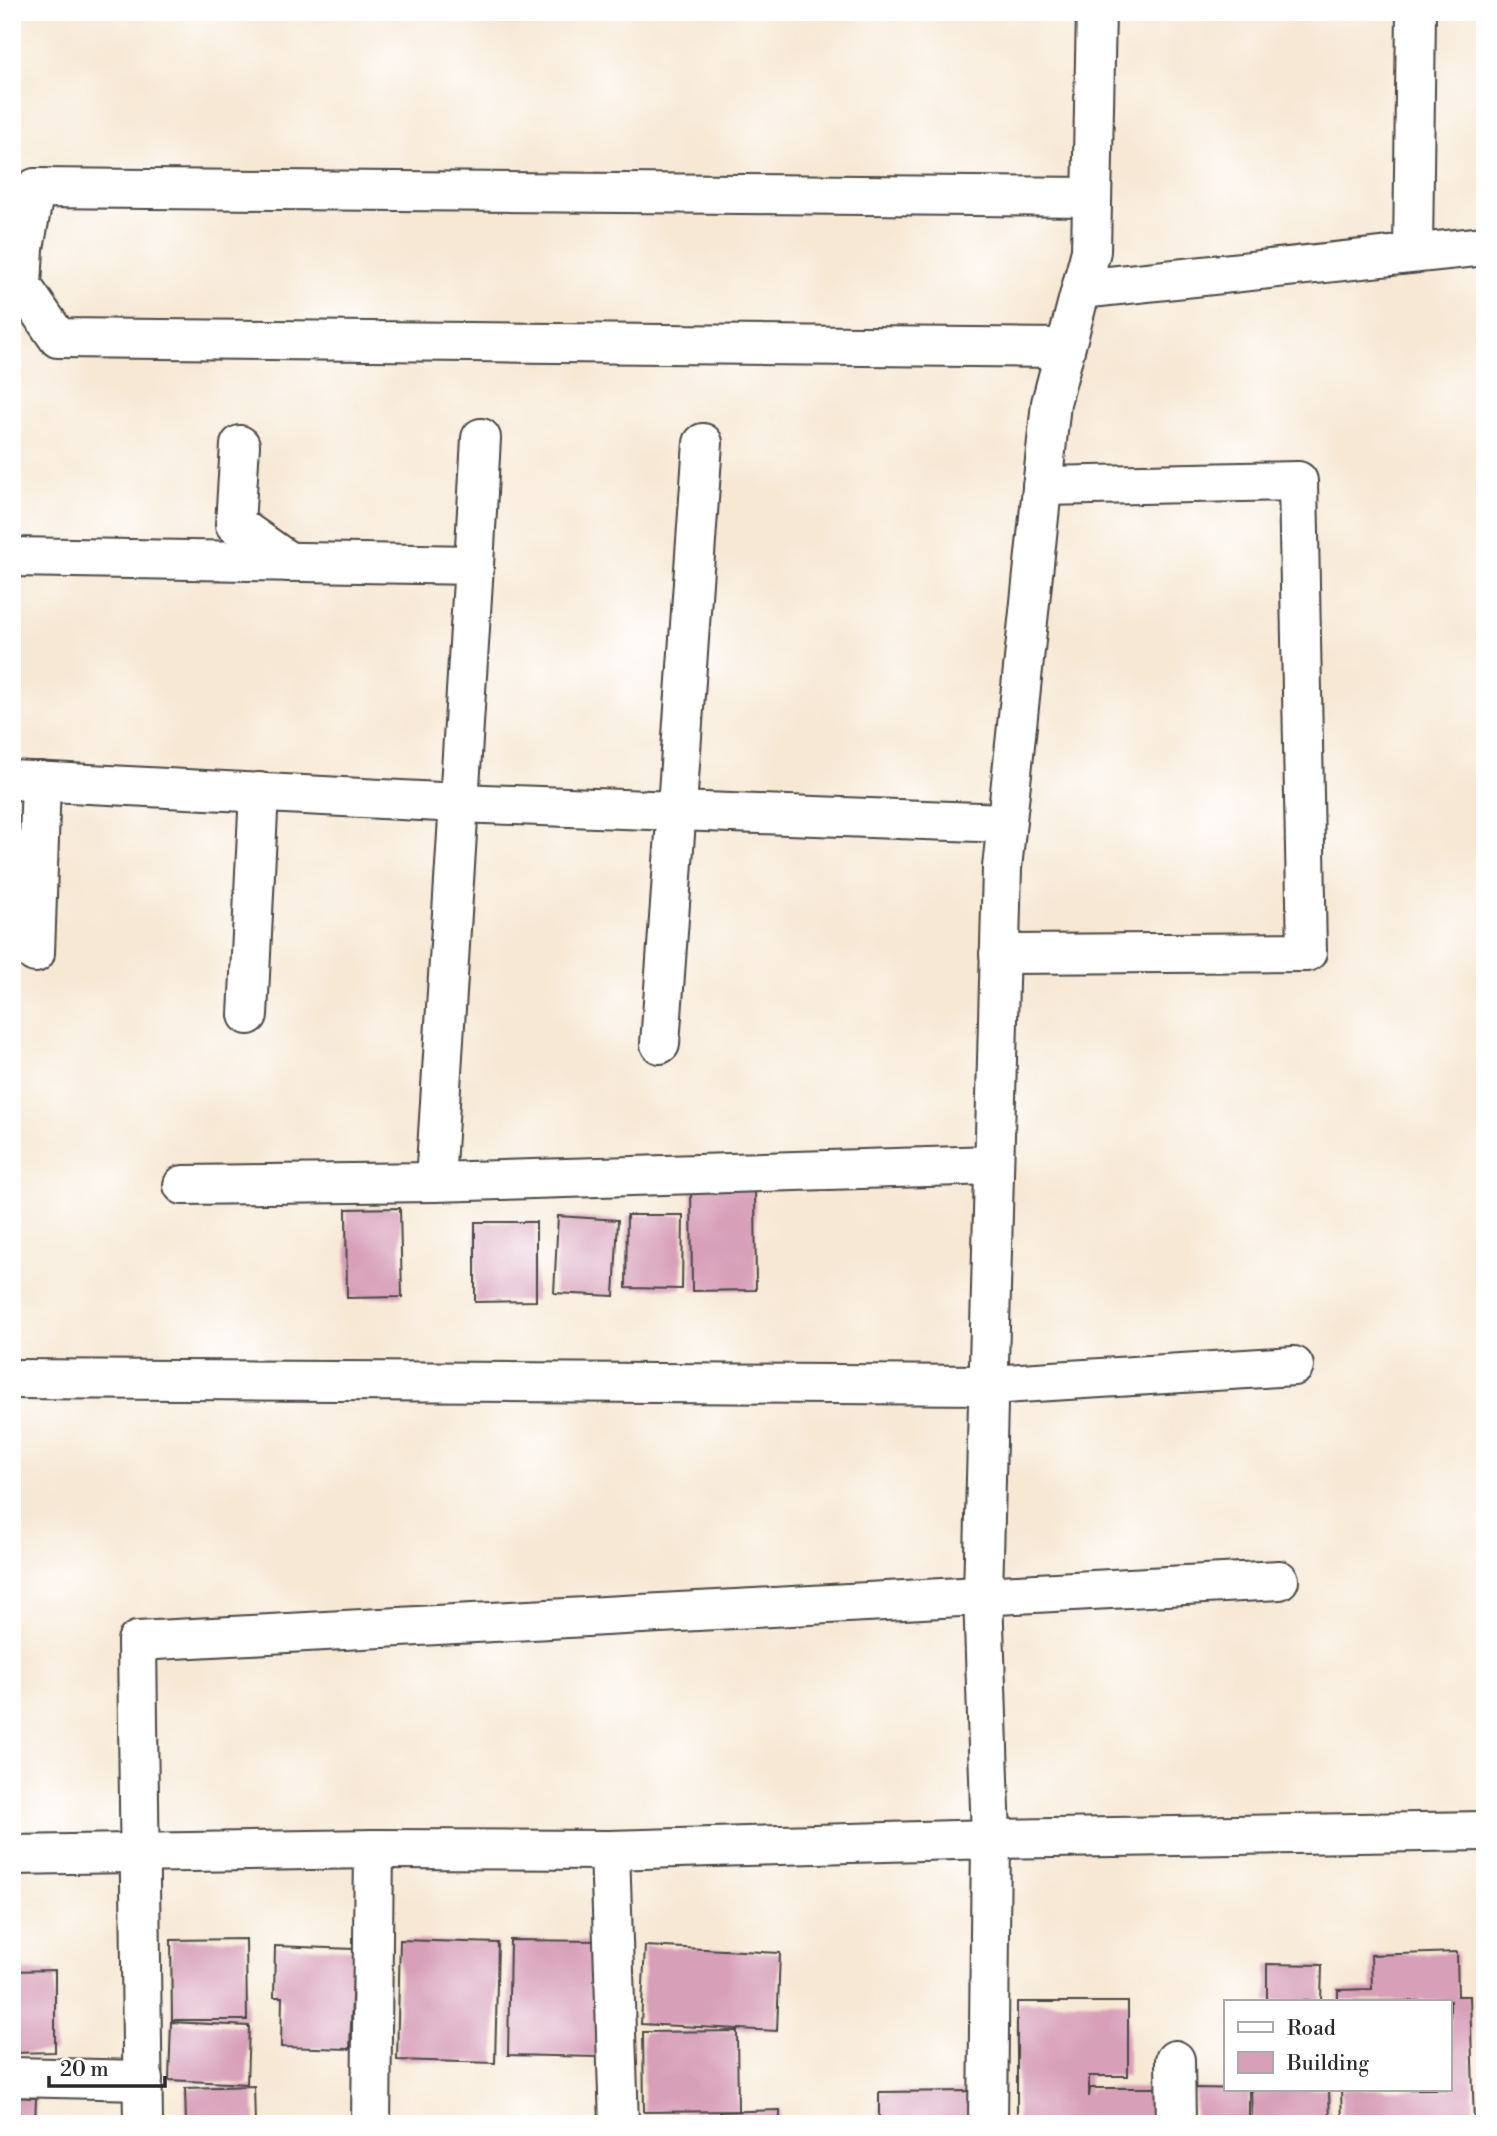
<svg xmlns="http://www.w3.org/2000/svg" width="1497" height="2136" font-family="'Libre Bodoni',serif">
	<rect width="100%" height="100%" fill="#fff"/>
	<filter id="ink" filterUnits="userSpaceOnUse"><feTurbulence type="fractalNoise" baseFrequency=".0143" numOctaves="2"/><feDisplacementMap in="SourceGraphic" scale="14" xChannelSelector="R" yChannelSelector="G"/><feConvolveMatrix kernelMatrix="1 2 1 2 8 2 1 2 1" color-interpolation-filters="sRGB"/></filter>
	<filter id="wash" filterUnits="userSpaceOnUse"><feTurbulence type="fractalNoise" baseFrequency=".00686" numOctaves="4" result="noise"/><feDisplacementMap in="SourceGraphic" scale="28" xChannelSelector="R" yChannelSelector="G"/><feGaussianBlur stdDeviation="1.57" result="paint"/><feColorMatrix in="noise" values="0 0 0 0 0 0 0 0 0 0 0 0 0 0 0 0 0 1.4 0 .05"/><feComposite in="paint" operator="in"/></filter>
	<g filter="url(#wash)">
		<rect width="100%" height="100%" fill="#f7e8d4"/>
		<g id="blocks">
			<g fill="#d79fb8">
				<path d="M 755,1185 L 756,1290 L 692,1291 L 691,1186 Z"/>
				<path d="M 400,1208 L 402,1297 L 347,1298 L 346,1209 Z"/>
				<path d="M 627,1215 L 683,1215 L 682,1289 L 626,1288 Z"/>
				<path d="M 558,1216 L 618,1220 L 614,1296 L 554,1293 Z"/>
				<path d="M 475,1222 L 536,1222 L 536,1301 L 475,1302 Z"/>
				<path d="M 246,1939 L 247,2020 L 172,2020 L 171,1940 Z"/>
				<path d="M 400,1940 L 498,1943 L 495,2063 L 397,2060 Z"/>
				<path d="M 510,1940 L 600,1941 L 598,2057 L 508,2055 Z"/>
				<path d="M 275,1946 L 354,1949 L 350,2049 L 281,2047 L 282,1997 L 274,1997 Z"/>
				<path d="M 645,1946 L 780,1953 L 777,2031 L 641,2024 Z"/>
				<path d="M 1457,1952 L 1458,1996 L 1470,1996 L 1474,2124 L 1342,2124 L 1341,2089 L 1450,2089 L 1450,2001 L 1338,2001 L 1338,1990 L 1372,1989 L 1371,1955 Z"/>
				<path d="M 1267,1964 L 1322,1965 L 1321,2001 L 1267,2001 Z"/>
				<path d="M 55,1970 L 55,2052 L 12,2053 L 12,1971 Z"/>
				<path d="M 1017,2002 L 1128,2002 L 1128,2076 L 1089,2076 L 1089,2097 L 1090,2088 L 1157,2088 L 1156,2124 L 1017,2124 Z"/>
				<path d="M 171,2022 L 249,2026 L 247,2084 L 169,2080 Z"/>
				<path d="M 737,2031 L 738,2111 L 644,2112 L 643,2032 Z"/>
				<path d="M 254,2086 L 255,2124 L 186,2124 L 185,2088 Z"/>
				<path d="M 1195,2088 L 1249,2089 L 1249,2124 L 1195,2124 Z"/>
				<path d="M 1251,2089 L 1329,2089 L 1330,2124 L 1252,2124 Z"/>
				<path d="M 972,2091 L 973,2124 L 879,2124 L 879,2092 Z"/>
				<path d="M 12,2097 L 36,2098 L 35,2124 L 12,2124 Z"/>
				<path d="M 780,2110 L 780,2124 L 720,2124 L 720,2112 Z"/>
			</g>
		</g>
	</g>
	<g filter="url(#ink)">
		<use href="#blocks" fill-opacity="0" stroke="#4a4744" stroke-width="2"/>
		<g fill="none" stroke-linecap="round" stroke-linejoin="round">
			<defs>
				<g id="street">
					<path d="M 1096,12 L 1091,251 L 1051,403 L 1002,868 L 983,1594 L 991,1839 L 1485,1831"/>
					<path d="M 1413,252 L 1416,12"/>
					<path d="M 1081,289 L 1485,246"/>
					<path d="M 1065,348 L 58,338 L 22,286 L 24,248 L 35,188 L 1092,197"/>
					<path d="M 240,445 L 235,524 L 289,562"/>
					<path d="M 12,557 L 474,565 L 435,1182 L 994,1165"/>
					<path d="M 474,565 L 481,438"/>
					<path d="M 12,780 L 459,803 L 1006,823"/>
					<path d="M 35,953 L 41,781"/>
					<path d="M 999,954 L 1307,952 L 1298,481 L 1042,486"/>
					<path d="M 248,1015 L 259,792"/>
					<path d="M 660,1044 L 703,443"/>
					<path d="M 183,1185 L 435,1182"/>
					<path d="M 12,1379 L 989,1385 L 1294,1366"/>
					<path d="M 610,1850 L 619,2124"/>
					<path d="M 12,1855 L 374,1849 L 610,1850 L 991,1839 L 988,2124"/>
					<path d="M 1175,2060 L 1176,2124"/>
					<path d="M 12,2077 L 143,2080"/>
					<path d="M 143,2124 L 137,1641 L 1279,1580"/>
					<path d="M 371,2124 L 374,1849"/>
				</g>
			</defs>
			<use href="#street" stroke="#4a4744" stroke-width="42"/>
			<use href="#street" stroke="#fff" stroke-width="38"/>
		</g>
	</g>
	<rect width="1497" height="2136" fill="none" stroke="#fff" stroke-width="42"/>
	<rect x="1224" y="2000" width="228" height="91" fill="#ffffff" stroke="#aaaaaa" stroke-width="2"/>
	<rect x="1238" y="2022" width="35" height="10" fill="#ffffff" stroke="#aaaaaa" stroke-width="2"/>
	<text x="1287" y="2035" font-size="21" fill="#2b2b2b">Road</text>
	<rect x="1238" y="2052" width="35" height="21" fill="#d79fb8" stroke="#aaaaaa" stroke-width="2"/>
	<text x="1287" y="2070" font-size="21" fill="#2b2b2b">Building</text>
	<path d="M49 2076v10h116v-10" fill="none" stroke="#2b2b2b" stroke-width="3.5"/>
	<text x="60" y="2076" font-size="21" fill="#2b2b2b" stroke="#ffffff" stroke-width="5" paint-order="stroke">20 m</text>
</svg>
